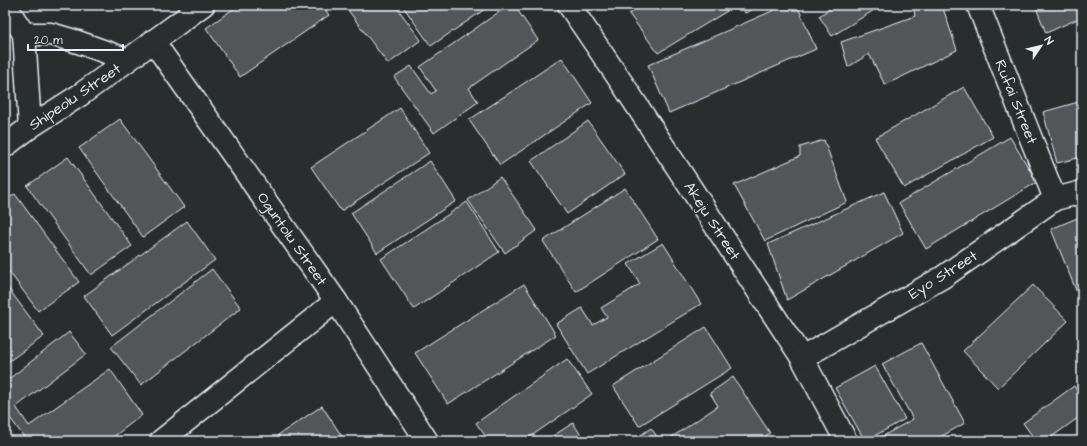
<svg xmlns="http://www.w3.org/2000/svg" width="1087" height="446" font-family="'Architects Daughter',sans-serif">
	<rect width="100%" height="100%" fill="#2a2d2e"/>
	<filter id="ink" filterUnits="userSpaceOnUse"><feTurbulence type="fractalNoise" baseFrequency=".025" numOctaves="2"/><feDisplacementMap in="SourceGraphic" scale="8" xChannelSelector="R" yChannelSelector="G"/><feConvolveMatrix kernelMatrix="1 2 1 2 8 2 1 2 1" color-interpolation-filters="sRGB"/></filter>
	<g filter="url(#ink)">
		<g fill="#535759" stroke="#e8f1f8">
			<path d="M 239,5 L 322,5 L 329,15 L 240,77 L 206,28 Z"/>
			<path d="M 354,5 L 395,5 L 421,40 L 388,64 L 348,10 Z"/>
			<path d="M 402,5 L 491,5 L 431,46 Z"/>
			<path d="M 509,5 L 514,5 L 538,40 L 469,88 L 478,102 L 434,133 L 394,77 L 411,66 L 431,94 L 436,91 L 420,67 Z"/>
			<path d="M 642,5 L 737,5 L 658,53 L 629,14 Z"/>
			<path d="M 740,5 L 762,5 L 745,13 Z"/>
			<path d="M 786,5 L 797,5 L 816,49 L 669,113 L 648,65 Z"/>
			<path d="M 836,5 L 878,5 L 879,7 L 832,36 L 819,16 Z"/>
			<path d="M 913,5 L 942,5 L 957,50 L 885,85 L 869,54 L 848,67 L 841,42 L 915,16 Z"/>
			<path d="M 1035,5 L 1082,5 L 1082,17 L 1046,33 Z"/>
			<path d="M 562,58 L 592,103 L 500,165 L 469,120 Z"/>
			<path d="M 964,87 L 993,137 L 904,188 L 875,138 Z"/>
			<path d="M 1082,101 L 1082,157 L 1057,163 L 1043,112 Z"/>
			<path d="M 400,108 L 429,153 L 341,211 L 311,167 Z"/>
			<path d="M 120,119 L 184,207 L 143,237 L 79,148 Z"/>
			<path d="M 588,121 L 625,174 L 567,214 L 531,161 Z"/>
			<path d="M 1010,137 L 1037,182 L 926,249 L 899,203 Z"/>
			<path d="M 824,140 L 847,202 L 765,241 L 734,185 L 800,156 L 800,147 Z"/>
			<path d="M 68,157 L 132,246 L 91,275 L 27,186 Z"/>
			<path d="M 430,161 L 456,201 L 377,253 L 351,213 Z"/>
			<path d="M 500,177 L 537,230 L 505,253 L 468,200 Z"/>
			<path d="M 625,188 L 658,239 L 576,292 L 543,241 Z"/>
			<path d="M 884,192 L 903,233 L 787,300 L 768,244 Z"/>
			<path d="M 15,194 L 79,282 L 38,311 L 5,266 L 5,201 Z"/>
			<path d="M 467,202 L 499,252 L 414,309 L 381,259 Z"/>
			<path d="M 1082,216 L 1082,305 L 1051,229 Z"/>
			<path d="M 187,221 L 215,260 L 112,335 L 84,296 Z"/>
			<path d="M 663,243 L 701,304 L 587,374 L 556,324 L 582,308 L 593,325 L 607,317 L 601,308 L 640,284 L 628,264 Z"/>
			<path d="M 212,269 L 241,308 L 141,385 L 111,347 Z"/>
			<path d="M 5,284 L 44,336 L 5,364 Z"/>
			<path d="M 524,284 L 556,335 L 448,404 L 415,353 Z"/>
			<path d="M 1033,285 L 1068,321 L 998,388 L 963,351 Z"/>
			<path d="M 706,327 L 732,368 L 639,426 L 613,386 Z"/>
			<path d="M 69,332 L 86,354 L 16,407 L 29,426 L 110,369 L 142,415 L 108,441 L 27,441 L 5,411 L 5,382 Z"/>
			<path d="M 921,343 L 965,423 L 933,441 L 874,441 L 913,419 L 882,364 Z"/>
			<path d="M 567,359 L 592,394 L 524,441 L 489,441 L 476,423 Z"/>
			<path d="M 875,366 L 905,419 L 865,441 L 835,388 Z"/>
			<path d="M 733,377 L 770,433 L 758,441 L 666,441 L 718,406 L 710,393 Z"/>
			<path d="M 1074,386 L 1082,398 L 1082,415 L 1046,441 L 1036,441 L 1023,423 Z"/>
			<path d="M 322,406 L 345,441 L 282,441 L 278,435 Z"/>
			<path d="M 573,423 L 585,441 L 545,441 Z"/>
			<path d="M 651,428 L 660,441 L 632,441 Z"/>
		</g>
		<g fill="none" stroke-linecap="round" stroke-linejoin="round">
			<defs>
				<g id="minor">
					<path d="M 5,5 L 24,34 L 30,127"/>
					<path d="M 569,5 L 626,89 L 802,358 L 846,441"/>
					<path d="M 978,5 L 1055,199"/>
					<path d="M 24,34 L 51,34 L 78,42 L 128,60"/>
					<path d="M 153,41 L 336,301 L 427,441"/>
					<path d="M 5,146 L 30,127 L 80,95 L 128,60 L 203,5"/>
					<path d="M 802,358 L 943,277 L 1055,199 L 1082,192"/>
					<path d="M 161,441 L 336,301"/>
				</g>
			</defs>
			<use href="#minor" stroke="#e8f1f8" stroke-width="25"/>
			<use href="#minor" stroke="#2a2d2e" stroke-width="22"/>
		</g>
	</g>
	<g text-anchor="middle" dominant-baseline="central" stroke-width="3" stroke-linejoin="round" paint-order="stroke">
		<g font-size="15" fill="#e8f1f8" stroke="#2a2d2e">
			<text transform="translate(75 97) rotate(-34)">Shipeolu Street</text>
			<text transform="translate(1016 102) rotate(68)">Rufai Street</text>
			<text transform="translate(712 221) rotate(57)">Akeju Street</text>
			<text transform="translate(292 239) rotate(55)">Oguntolu Street</text>
			<text transform="translate(943 275) rotate(-32)">Eyo Street</text>
		</g>
	</g>
	<rect width="1087" height="446" fill="none" stroke="#2a2d2e" stroke-width="20"/>
	<rect x="10" y="10" width="1067" height="426" fill="none" stroke="#e8f1f8" stroke-width="1.5" filter="url(#ink)"/>
	<g transform="translate(1041 46) rotate(55)" stroke="#2a2d2e" stroke-width="3" paint-order="stroke">
	<path d="M0-3L7 15L0 10L-7 15Z" fill="#e8f1f8"/>
	<text y="-6" font-size="11" font-weight="bold" text-anchor="middle" fill="#e8f1f8">N</text>
	</g>
	<path d="M28 44v6h95v-6" fill="none" stroke="#e8f1f8" stroke-width="2"/>
	<text x="34" y="44" font-size="12" fill="#e8f1f8" stroke="#2a2d2e" stroke-width="3" paint-order="stroke">20 m</text>
</svg>
